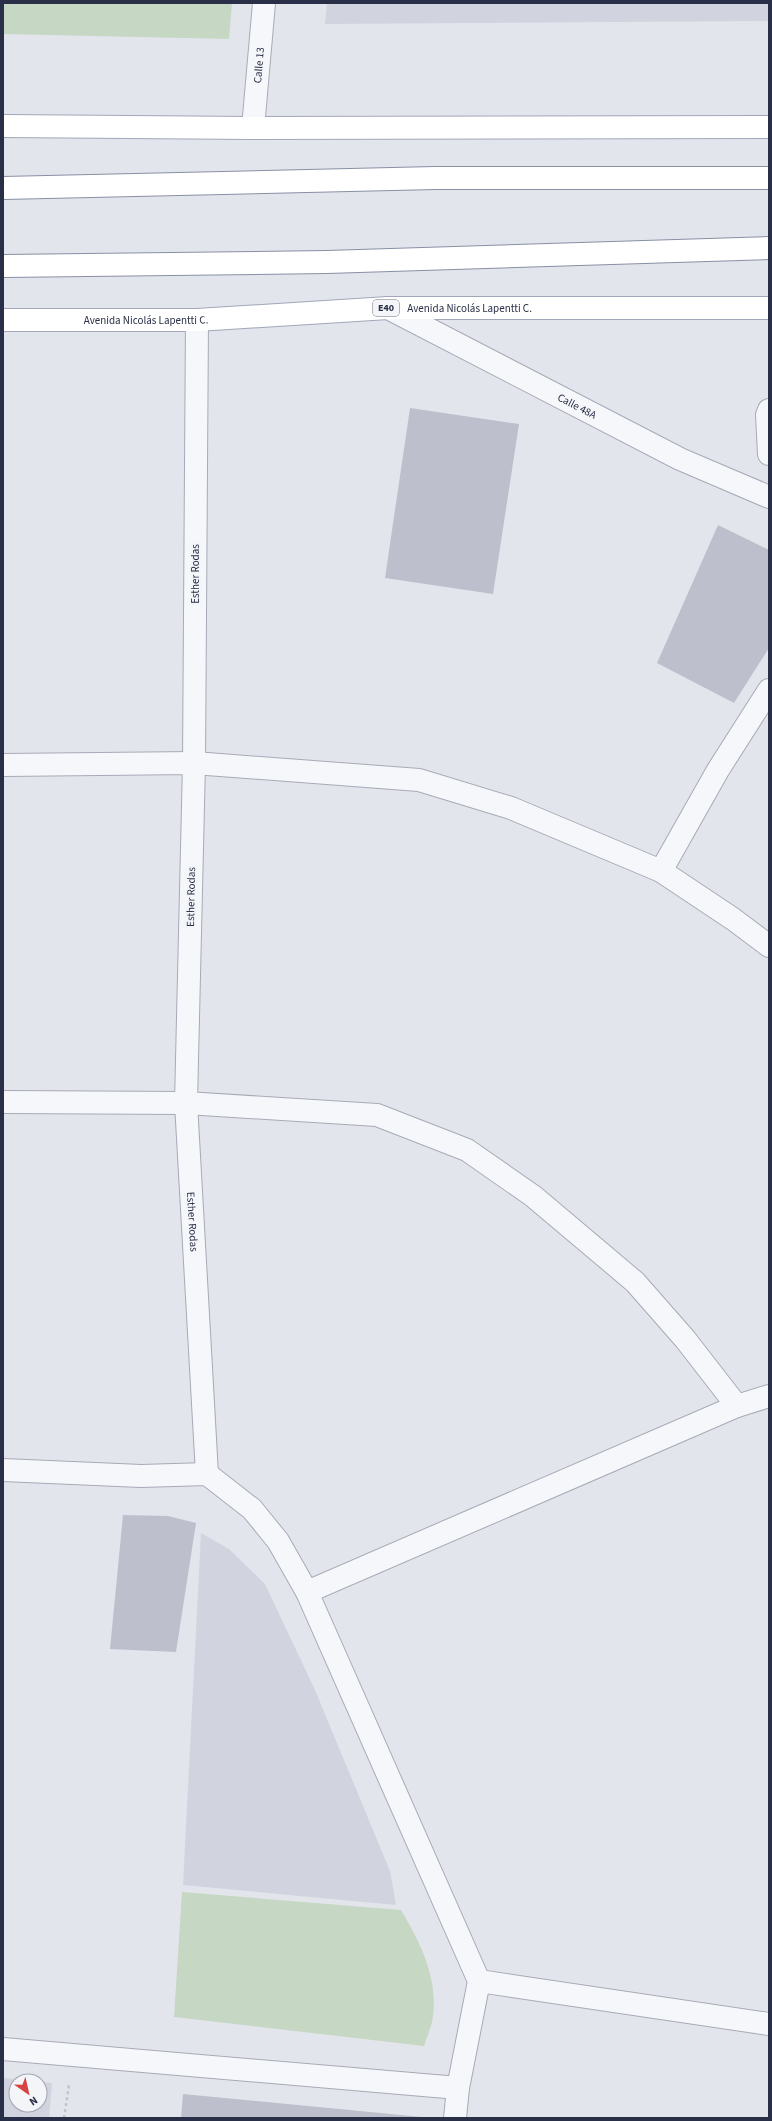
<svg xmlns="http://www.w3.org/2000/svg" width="772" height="2121" font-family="'Source Sans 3',sans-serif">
	<rect width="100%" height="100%" fill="#e3e5ec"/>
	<g fill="#d1d4de">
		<path d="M 327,3 L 769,3 L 769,21 L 325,24 Z"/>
		<path d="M 201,1533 L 229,1549 L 265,1584 L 315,1690 L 390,1871 L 396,1905 L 183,1885 Z"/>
		<path d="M 3,2078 L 30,2081 L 16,2081 L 16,2105 L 40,2105 L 40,2082 L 52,2083 L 49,2118 L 3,2118 Z"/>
	</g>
	<g fill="#c6d7c4">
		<path d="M 3,3 L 232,3 L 229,39 L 3,34 Z"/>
		<path d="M 182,1892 L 401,1910 C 420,1942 438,1977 433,2016 C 432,2026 427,2036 424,2046 L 174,2017 Z"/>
	</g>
	<g fill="#bdc0cc">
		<path d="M 410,408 L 519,424 L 493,594 L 385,578 Z"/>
		<path d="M 718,525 L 769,550 L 769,648 L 734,703 L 657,663 Z"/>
		<path d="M 123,1515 L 168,1516 L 196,1523 L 176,1652 L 110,1649 Z"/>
		<path d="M 183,2094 L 422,2117 L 181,2118 Z"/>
	</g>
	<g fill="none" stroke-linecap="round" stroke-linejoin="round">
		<defs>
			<g id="minor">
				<path id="s1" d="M 253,128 L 264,3"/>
				<path id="s2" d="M 388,308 L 680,459 L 769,497"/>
				<path id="s3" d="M 197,320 L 194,763 L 186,1103 L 207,1474"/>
				<path d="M 769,410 L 767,415 L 769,454"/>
				<path d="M 3,765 L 194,763 L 419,780 L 511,808 L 661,871 L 733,919 L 769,946"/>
				<path d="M 661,871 L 718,770 L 769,690"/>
				<path d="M 3,1102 L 186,1103 L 377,1115 L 467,1150 L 533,1196 L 635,1282 L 685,1339 L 737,1406"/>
				<path d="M 3,1470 L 141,1476 L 207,1474 L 252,1509 L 278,1541 L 307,1592 L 479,1981 L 458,2088 L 455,2118"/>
				<path d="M 307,1592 L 737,1406 L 769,1396"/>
				<path d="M 479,1981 L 769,2024"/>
				<path d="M 3,2049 L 458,2088"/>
			</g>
			<g id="major">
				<path d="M 3,126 L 253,128 L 769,127"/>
				<path id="s4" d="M 3,320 L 197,320 L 388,308 L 769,308"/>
			</g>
			<g id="highway">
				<path d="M 3,188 L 435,178 L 769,178"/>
				<path d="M 3,266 L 327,262 L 769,248"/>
			</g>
		</defs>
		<use href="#minor" stroke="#a7abb7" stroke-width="24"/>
		<use href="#major" stroke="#a1a7b9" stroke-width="24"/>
		<use href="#highway" stroke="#8990a4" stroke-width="24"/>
		<path stroke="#c1c3cb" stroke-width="2.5" stroke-dasharray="3 3" stroke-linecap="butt" d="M 64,2118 L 69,2085"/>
		<use href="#minor" stroke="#f6f7fa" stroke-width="22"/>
		<use href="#major" stroke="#fff" stroke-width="22"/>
		<use href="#highway" stroke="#fff" stroke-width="22"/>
	</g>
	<g text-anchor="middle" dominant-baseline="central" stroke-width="4" stroke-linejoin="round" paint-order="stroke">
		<rect fill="#f3f5f9" stroke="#666a7c" stroke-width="1" x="373" y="300" width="26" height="16" rx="3"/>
		<g font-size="10" font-weight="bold" fill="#292f46">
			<text x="386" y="308">E40</text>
		</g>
		<g font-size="11" fill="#292f46" stroke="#f3f5f9">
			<text stroke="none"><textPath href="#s1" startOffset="63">Calle 13</textPath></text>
			<text stroke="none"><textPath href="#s4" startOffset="467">Avenida Nicolás Lapentti C.</textPath></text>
			<text stroke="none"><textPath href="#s4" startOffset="143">Avenida Nicolás Lapentti C.</textPath></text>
			<text stroke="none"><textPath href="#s2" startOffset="213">Calle 48A</textPath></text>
			<text transform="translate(195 574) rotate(-90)">Esther Rodas</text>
			<text transform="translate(191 897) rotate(-89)">Esther Rodas</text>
			<text stroke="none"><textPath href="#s3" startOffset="902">Esther Rodas</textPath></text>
		</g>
	</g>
	<rect width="772" height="2121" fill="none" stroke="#292f46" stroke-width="8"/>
	<g transform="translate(28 2093) rotate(146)"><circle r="19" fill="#f3f5f9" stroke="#a2a6b1"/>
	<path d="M0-3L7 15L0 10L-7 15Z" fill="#d84241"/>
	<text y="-6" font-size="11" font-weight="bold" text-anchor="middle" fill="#292f46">N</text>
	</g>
</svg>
